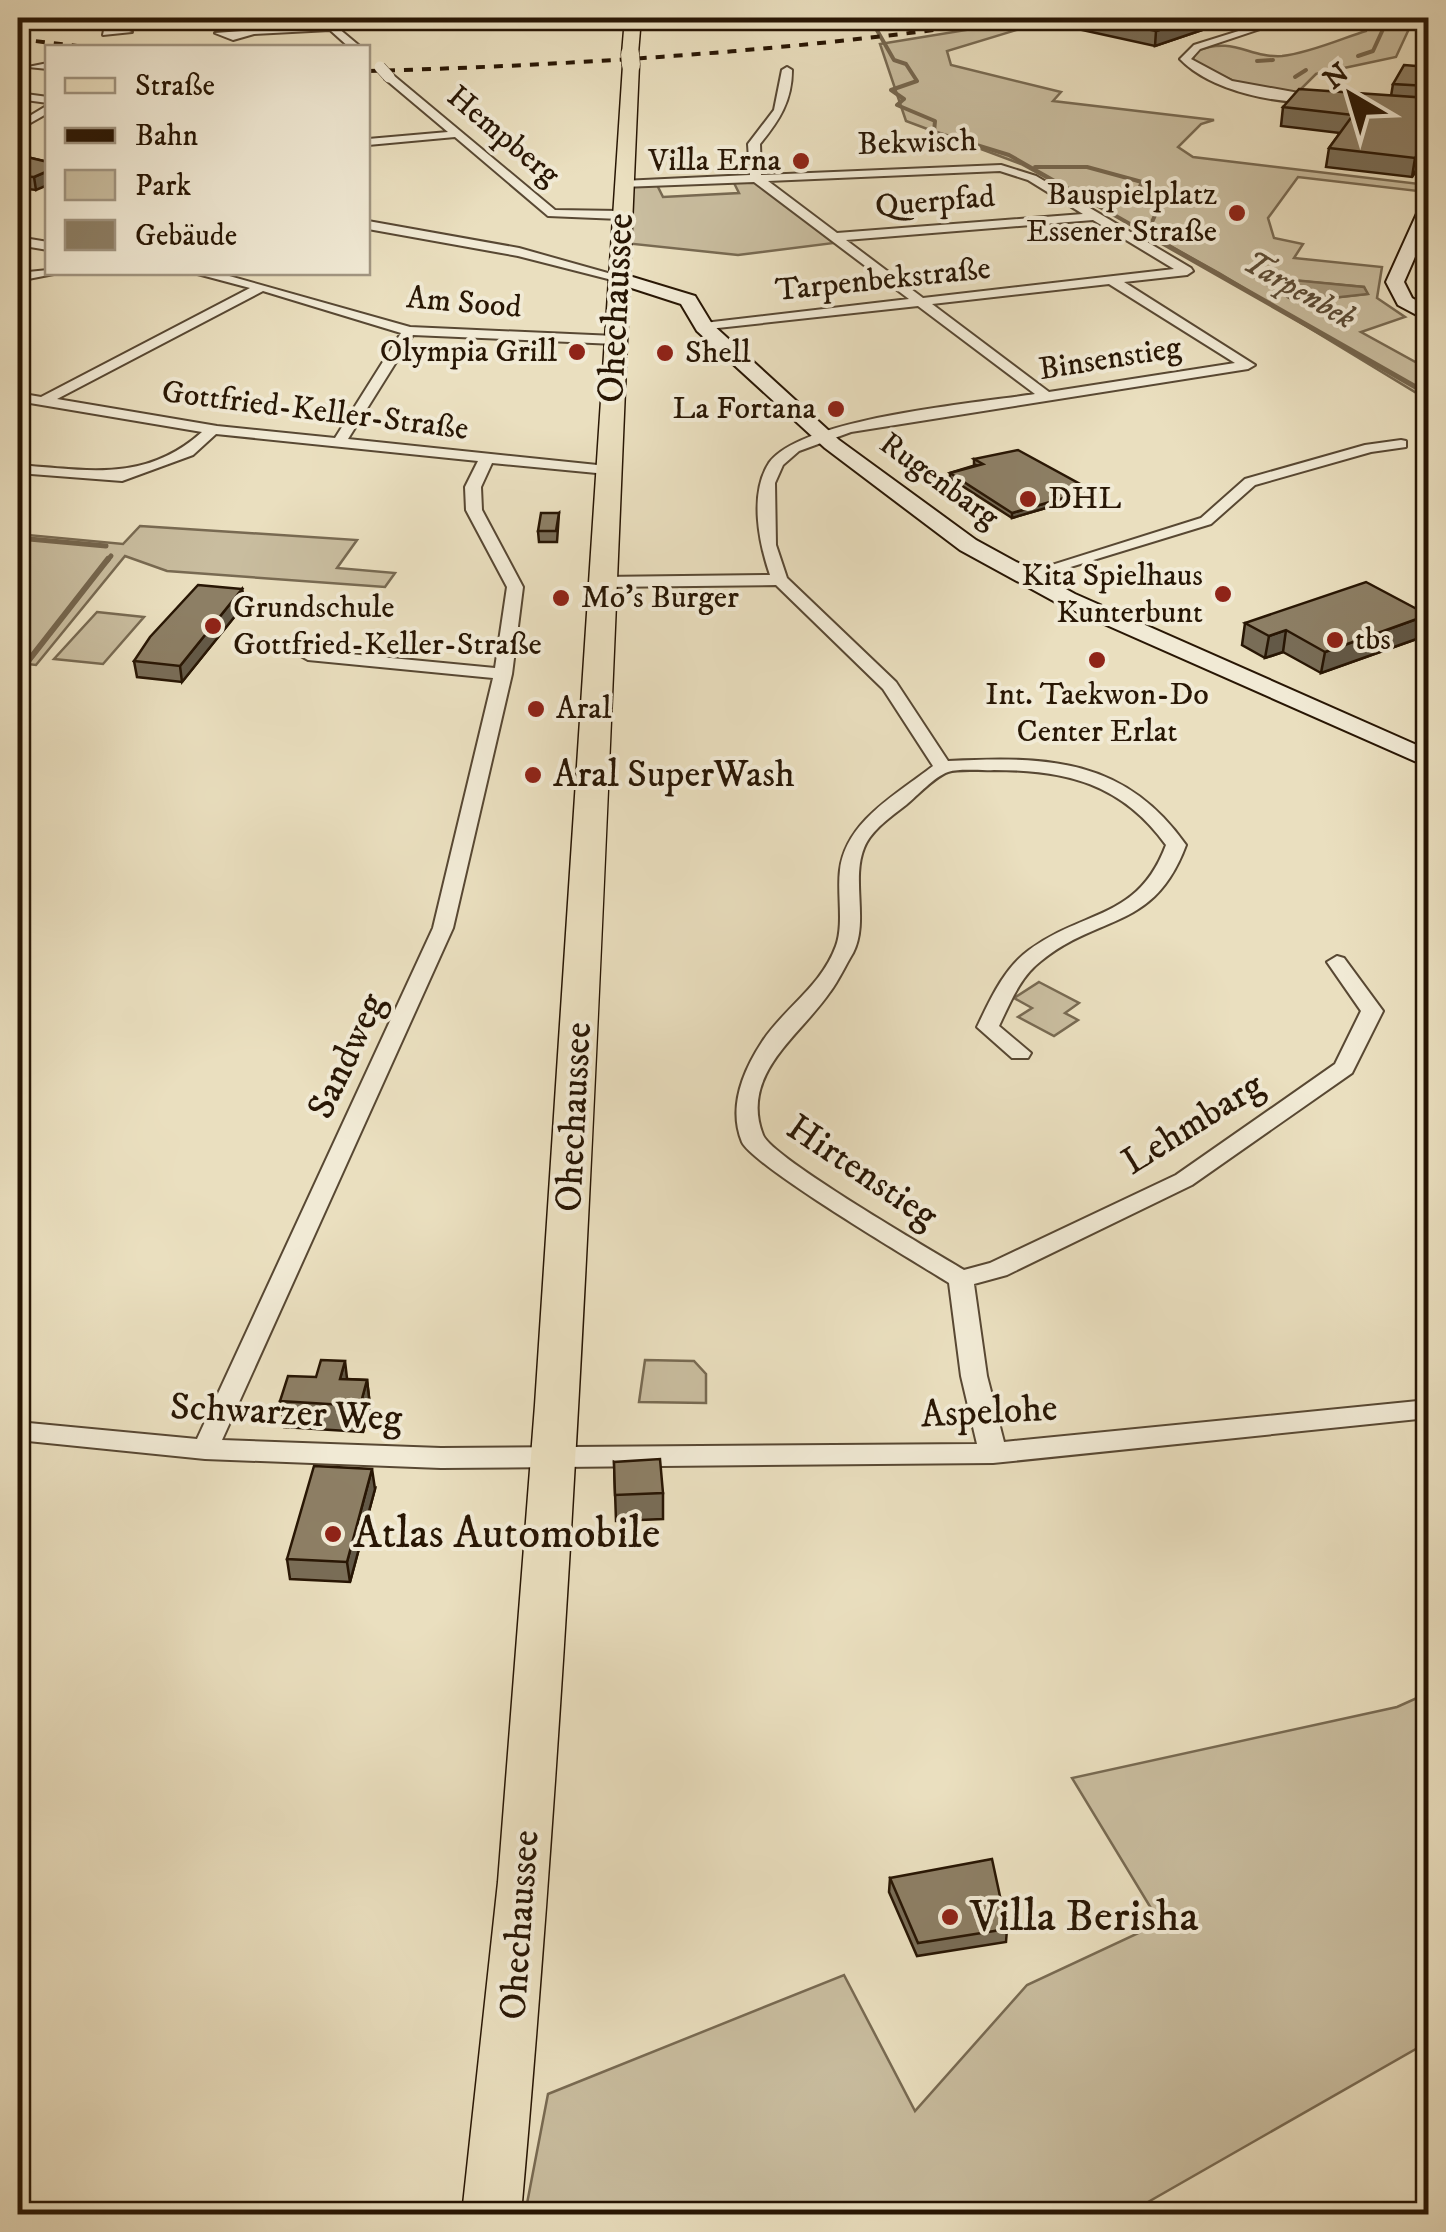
<svg xmlns="http://www.w3.org/2000/svg" width="1446" height="2232" font-family="'IM FELL DW Pica',serif">
	<rect width="100%" height="100%" fill="#eadfbf"/>
	<filter id="stains"><feTurbulence type="fractalNoise" baseFrequency=".002" numOctaves="4"/><feColorMatrix values="0 0 0 0 .2 0 0 0 0 .09 0 0 0 0 .02 0 0 0 .5 -.17"/></filter>
	<radialGradient id="worn" r=".72"><stop offset=".6" stop-color="#630" stop-opacity="0"/><stop offset="1" stop-color="#630" stop-opacity=".3"/></radialGradient>
	<g fill="#c9bd9f" stroke="#786a52" stroke-width="2.5" fill-rule="evenodd">
		<path d="M 1040,18 L 1056,18 L 947,51 L 951,65 L 1061,92 L 1053,101 L 1214,120 L 1201,124 L 1178,147 L 1193,157 L 1428,185 L 1426,192 L 1298,177 L 1268,218 L 1274,238 L 1303,244 L 1294,258 L 1382,267 L 1377,298 L 1405,317 L 1361,332 L 1428,369 L 1428,400 L 1219,273 L 1021,164 L 906,121 L 880,44 ZM 1256,277 L 1364,287 L 1367,294 L 1296,302 Z"/>
		<path d="M 1370,18 L 1414,18 L 1396,57 L 1316,74 L 1294,96 L 1238,83 L 1192,62 L 1196,51 C 1235,36 1248,58 1282,56 C 1311,53 1348,36 1366,31 Z"/>
		<path d="M 753,180 L 834,243 L 738,255 L 624,243 L 628,186 L 657,185 L 663,197 L 739,193 L 733,181 Z"/>
		<path d="M 140,526 L 357,540 L 337,568 L 395,573 L 385,587 L 167,571 L 125,556 L 36,665 L 18,663 L 18,534 L 123,544 Z"/>
		<path d="M 97,612 L 144,617 L 103,664 L 54,659 Z"/>
		<path d="M 1039,982 L 1079,1003 L 1065,1013 L 1078,1020 L 1054,1036 L 1018,1017 L 1032,1008 L 1014,998 Z"/>
		<path d="M 645,1360 L 694,1361 L 706,1374 L 706,1403 L 639,1402 Z"/>
		<path d="M 1428,1693 L 1428,2042 L 1127,2214 L 525,2214 L 548,2094 L 844,1975 L 915,2111 L 1027,1985 L 1160,1923 L 1072,1778 L 1397,1707 Z"/>
	</g>
	<path fill="#a89b7f" stroke="#75664e" stroke-width="2.5" d="M 1252,276 L 1364,287 L 1368,294 L 1296,302 Z"/>
	<g fill="none" stroke-linecap="round" stroke-linejoin="round">
		<g stroke="#75664e" stroke-width="4">
			<path d="M 870,18 L 894,60 L 906,64 L 917,81 L 891,90 L 904,99 L 897,105 L 935,121 L 934,132 L 1009,155 L 1165,244"/>
			<path d="M 1358,56 L 1373,51 L 1384,27"/>
			<path d="M 1257,61 L 1273,60"/>
			<path d="M 1295,77 L 1306,70"/>
			<path d="M 1035,167 L 1087,167 L 1142,182 L 1136,195 L 1160,204 L 1148,231"/>
		</g>
		<g stroke="#75664e" stroke-width="5">
			<path d="M 1161,242 L 1428,394"/>
			<path d="M 18,538 L 106,546"/>
			<path d="M 106,562 L 111,556"/>
		</g>
		<path stroke="#75664e" stroke-width="6" d="M 18,674 L 108,559"/>
		<defs>
			<g id="street">
				<path d="M 78,18 L 90,18 L 132,32 L 103,35 L 104,30 Z"/>
				<path d="M 316,18 L 326,18 L 362,48 L 350,48 L 330,30 L 254,34 L 233,40 L 215,33 L 323,25 Z"/>
				<path d="M 1280,18 L 1293,18 L 1200,49 L 1191,59 L 1232,81 L 1321,97 L 1325,102 C 1280,105 1212,92 1180,59 L 1194,45 Z"/>
				<path d="M 48,63 L 48,69 L 28,67 Z"/>
				<path d="M 787,67 L 792,70 C 792,101 779,121 760,144 L 761,175 L 1001,165 L 1036,176 L 1191,268 L 1193,271 L 1187,275 L 1124,282 L 1255,365 L 1248,369 L 851,432 L 799,451 L 783,465 L 775,483 L 776,545 L 787,578 L 896,682 L 948,761 C 1047,756 1125,758 1186,845 C 1154,931 1100,913 1041,961 C 1020,977 1010,1003 999,1026 L 1031,1053 L 1028,1058 L 1012,1058 L 977,1027 C 990,1000 1004,968 1029,950 C 1085,909 1138,920 1166,845 C 1122,784 1067,770 994,770 C 981,771 961,768 948,772 C 934,777 918,795 906,805 C 892,816 871,830 864,848 C 851,880 869,922 853,953 C 845,966 839,980 830,992 C 801,1035 739,1074 763,1135 C 772,1158 933,1251 964,1270 L 990,1263 L 1176,1175 L 1335,1064 L 1361,1011 L 1327,962 L 1337,956 L 1344,958 L 1383,1011 L 1352,1073 L 1192,1185 L 1007,1275 L 974,1284 L 987,1376 L 1004,1442 L 1428,1400 L 1428,1418 L 993,1463 L 441,1468 L 205,1459 L 18,1440 L 18,1422 L 197,1439 L 433,928 L 493,678 L 308,660 L 299,655 L 308,650 L 495,668 L 507,587 L 466,510 L 465,487 L 478,461 L 216,434 L 193,455 L 122,481 L 18,473 L 18,465 C 88,470 145,483 202,432 L 18,401 L 18,393 L 41,397 L 250,288 L 190,272 L 215,272 L 410,327 L 615,336 L 622,340 L 615,344 L 413,335 L 348,439 L 607,466 L 614,470 L 607,474 L 492,463 L 481,487 L 482,510 L 523,587 L 512,674 L 453,928 L 222,1440 L 441,1448 L 977,1444 L 961,1376 L 949,1283 C 917,1263 753,1166 742,1142 C 728,1108 743,1071 762,1042 C 784,1008 821,987 836,946 C 844,924 837,894 840,870 C 846,821 897,794 933,766 L 883,689 L 776,585 L 601,587 L 593,582 L 601,577 L 770,575 C 759,543 749,494 769,463 C 800,418 978,403 1035,394 L 918,306 L 699,330 L 699,324 L 704,323 L 909,299 L 754,182 L 622,187 L 616,184 L 622,181 L 750,175 L 748,144 L 774,110 L 782,70 ZM 1000,171 L 1028,180 L 1083,214 L 837,233 L 768,181 ZM 1093,220 L 1174,269 L 923,298 L 846,240 ZM 1109,284 L 1235,363 L 1049,392 L 932,304 ZM 263,291 L 401,333 L 335,438 L 217,426 L 57,399 Z"/>
				<path d="M 385,75 L 393,75 L 555,210 L 620,211 L 626,215 L 620,219 L 548,216 L 455,137 L 368,145 L 368,139 L 448,132 L 385,79 Z"/>
				<path d="M 18,93 L 48,97 L 48,103 L 18,99 Z"/>
				<path d="M 48,105 L 48,113 L 18,130 L 18,123 Z"/>
				<path d="M 368,221 L 519,248 L 622,277 L 616,281 L 518,256 L 368,229 Z"/>
				<path d="M 18,237 L 48,242 L 48,250 L 18,245 Z"/>
				<path d="M 48,270 L 48,272 L 64,272 L 18,281 L 18,273 Z"/>
				<path d="M 1401,440 L 1406,441 L 1406,447 L 1371,452 L 1255,485 L 1211,524 L 1028,580 L 1014,577 L 1201,518 L 1245,479 L 1365,445 Z"/>
			</g>
			<g id="secondary">
				<path d="M 18,18 L 43,18 L 18,25 Z"/>
				<path d="M 1428,204 L 1428,227 L 1404,282 L 1412,298 L 1428,307 L 1428,321 L 1398,305 L 1386,282 L 1419,209 Z"/>
				<path d="M 616,272 L 695,296 L 712,324 L 839,440 L 976,540 L 1075,594 L 1428,750 L 1428,767 L 1059,604 L 960,550 L 825,448 L 697,331 L 681,304 L 610,281 L 610,273 Z"/>
			</g>
			<g id="primary">
				<path d="M 625,18 L 641,18 L 638,54 L 630,59 L 622,54 Z"/>
				<path d="M 631,60 L 639,65 C 607,782 585,1499 521,2214 L 462,2214 L 498,1882 L 535,1405 L 623,65 Z"/>
			</g>
		</defs>
		<use href="#street" stroke="#584833" stroke-width="4"/>
		<use href="#secondary" stroke="#281604" stroke-width="4"/>
		<use href="#primary" stroke="#281604" stroke-width="3"/>
		<use href="#street" fill="#f1ead5" fill-rule="evenodd"/>
		<use href="#secondary" fill="#f1ead5" fill-rule="evenodd"/>
		<use href="#primary" fill="#eadfbf" fill-rule="evenodd"/>
		<g stroke="#281604" stroke-width="4" stroke-dasharray="9 9" stroke-linecap="butt">
			<path d="M 18,39 L 94,48"/>
			<path d="M 368,71 C 586,65 805,50 1021,18"/>
		</g>
		<defs>
			<path id="street-bridge" d="M 380,67 L 389,77"/>
			<path id="primary-bridge" d="M 630,54 L 631,65"/>
		</defs>
		<use href="#street-bridge" stroke="#584833" stroke-width="12" stroke-linecap="butt"/>
		<use href="#primary-bridge" stroke="#281604" stroke-width="19" stroke-linecap="butt"/>
		<use href="#street-bridge" stroke="#f1ead5" stroke-width="11"/>
		<use href="#primary-bridge" stroke="#eadfbf" stroke-width="18"/>
	</g>
	<g fill="#796d57" stroke="#281604" stroke-width="2.5">
		<path d="M 1065,18 L 1204,18 L 1202,30 L 1155,46 L 1064,26 Z"/>
		<path d="M 1428,67 L 1428,152 L 1412,177 L 1326,167 L 1329,148 L 1340,133 L 1281,126 L 1283,107 L 1391,96 L 1393,84 Z"/>
		<path d="M 18,155 L 48,162 L 36,190 L 18,188 Z"/>
		<path d="M 974,459 L 1090,495 L 1012,518 L 950,478 L 950,473 L 976,465 L 974,464 Z"/>
		<path d="M 559,513 L 557,542 L 539,542 L 538,531 Z"/>
		<path d="M 242,589 L 244,605 L 182,682 L 137,677 L 134,661 Z"/>
		<path d="M 1245,623 L 1425,636 L 1321,673 L 1283,652 L 1265,658 L 1242,645 Z"/>
		<path d="M 347,1379 L 367,1380 L 370,1406 L 363,1432 L 284,1427 L 280,1401 Z"/>
		<path d="M 614,1462 L 663,1493 L 663,1519 L 616,1521 Z"/>
		<path d="M 375,1489 L 350,1582 L 290,1579 L 287,1559 Z"/>
		<path d="M 890,1878 L 1007,1929 L 1006,1942 L 917,1956 L 889,1892 Z"/>
	</g>
	<g fill="#635947" stroke="#281604" stroke-width="2.5">
		<path d="M 1198,18 L 1204,18 L 1202,30 L 1155,46 L 1156,31 Z"/>
		<path d="M 1428,139 L 1428,152 L 1412,177 L 1415,158 Z"/>
		<path d="M 48,171 L 48,185 L 36,190 L 34,177 Z"/>
		<path d="M 1091,490 L 1090,495 L 1012,518 L 1012,513 Z"/>
		<path d="M 242,589 L 244,605 L 182,682 L 180,666 Z"/>
		<path d="M 1428,615 L 1425,636 L 1321,673 L 1325,652 Z"/>
		<path d="M 1286,630 L 1283,652 L 1265,658 L 1269,636 Z"/>
		<path d="M 345,1361 L 348,1387 L 340,1379 Z"/>
		<path d="M 367,1380 L 370,1406 L 363,1432 L 360,1406 Z"/>
		<path d="M 372,1469 L 375,1489 L 350,1582 L 347,1562 Z"/>
	</g>
	<g fill="#8d7f65" stroke="#281604" stroke-width="2.5">
		<path d="M 1093,18 L 1198,18 L 1156,31 Z"/>
		<path d="M 1404,65 L 1428,67 L 1428,86 L 1393,84 Z"/>
		<path d="M 1299,89 L 1428,98 L 1428,139 L 1415,158 L 1329,148 L 1353,115 L 1283,107 Z"/>
		<path d="M 18,155 L 48,162 L 48,171 L 34,177 L 18,176 Z"/>
		<path d="M 1018,450 L 1091,490 L 1012,513 L 950,473 L 983,464 L 974,459 Z"/>
		<path d="M 541,513 L 559,513 L 556,531 L 538,531 Z"/>
		<path d="M 1366,582 L 1428,615 L 1325,652 L 1286,630 L 1269,636 L 1245,623 Z"/>
		<path d="M 198,585 L 242,589 L 180,666 L 134,661 L 150,637 Z"/>
		<path d="M 321,1360 L 345,1361 L 340,1379 L 367,1380 L 360,1406 L 280,1401 L 288,1376 L 316,1377 Z"/>
		<path d="M 660,1459 L 663,1493 L 615,1495 L 614,1462 Z"/>
		<path d="M 314,1466 L 372,1469 L 347,1562 L 287,1559 Z"/>
		<path d="M 992,1859 L 1007,1929 L 918,1943 L 890,1878 Z"/>
	</g>
	<g fill="#8f2418" stroke="#f1ead5" stroke-width="4">
		<circle cx="801" cy="161" r="10"/>
		<circle cx="1237" cy="213" r="10"/>
		<circle cx="577" cy="352" r="10"/>
		<circle cx="665" cy="353" r="10"/>
		<circle cx="836" cy="409" r="10"/>
		<circle cx="1028" cy="499" r="10"/>
		<circle cx="1223" cy="594" r="10"/>
		<circle cx="561" cy="598" r="10"/>
		<circle cx="213" cy="626" r="10"/>
		<circle cx="1335" cy="640" r="10"/>
		<circle cx="1097" cy="660" r="10"/>
		<circle cx="536" cy="709" r="10"/>
		<circle cx="533" cy="775" r="10"/>
		<circle cx="333" cy="1534" r="10"/>
		<circle cx="950" cy="1917" r="10"/>
	</g>
	<g text-anchor="middle" dominant-baseline="central" stroke-width="8" stroke-linejoin="round" paint-order="stroke">
		<g font-size="32" fill="#281604" stroke="#f1ead5">
			<text transform="translate(503 136) rotate(40)">Hempberg</text>
			<text transform="translate(917 143) rotate(-2)">Bekwisch</text>
			<text transform="translate(935 202) rotate(-5)">Querpfad</text>
			<text transform="translate(883 280) rotate(-6)">Tarpenbekstraße</text>
			<text transform="translate(464 303) rotate(5)">Am Sood</text>
			<text transform="translate(1110 359) rotate(-9)">Binsenstieg</text>
			<text transform="translate(315 411) rotate(7)">Gottfried-Keller-Straße</text>
			<text transform="translate(939 481) rotate(36)">Rugenbarg</text>
		</g>
		<g font-size="32" fill="#281604" stroke="#f1ead5" text-anchor="start">
			<text x="781" y="161" text-anchor="end">Villa Erna</text>
			<text x="1217" y="195" text-anchor="end">Bauspielplatz<tspan x="1217" dy="37">Essener Straße</tspan></text>
			<text x="557" y="352" text-anchor="end">Olympia Grill</text>
			<text x="685" y="353">Shell</text>
			<text x="816" y="409" text-anchor="end">La Fortana</text>
			<text x="1048" y="499">DHL</text>
			<text x="1203" y="576" text-anchor="end">Kita Spielhaus<tspan x="1203" dy="37">Kunterbunt</tspan></text>
			<text x="581" y="598">Mo's Burger</text>
			<text x="233" y="608">Grundschule<tspan x="233" dy="37">Gottfried-Keller-Straße</tspan></text>
			<text x="1355" y="640">tbs</text>
			<text x="1097" y="695" text-anchor="middle">Int. Taekwon-Do<tspan x="1097" dy="37">Center Erlat</tspan></text>
			<text x="556" y="709">Aral</text>
		</g>
		<g font-size="32" font-style="italic" fill="#5b4b35" stroke="#f1ead5">
			<text transform="translate(1299 291) rotate(30)">Tarpenbek</text>
		</g>
		<g font-size="38" fill="#281604" stroke="#f1ead5">
			<text transform="translate(616 308) rotate(-87)">Ohechaussee</text>
			<text transform="translate(347 1056) rotate(-65)">Sandweg</text>
			<text transform="translate(574 1117) rotate(-87)">Ohechaussee</text>
			<text transform="translate(1193 1124) rotate(-32)">Lehmbarg</text>
			<text transform="translate(862 1172) rotate(34)">Hirtenstieg</text>
			<text transform="translate(989 1412) rotate(-3)">Aspelohe</text>
			<text transform="translate(286 1413) rotate(3)">Schwarzer Weg</text>
			<text transform="translate(520 1925) rotate(-86)">Ohechaussee</text>
		</g>
		<g font-size="38" fill="#281604" stroke="#f1ead5" text-anchor="start">
			<text x="553" y="775">Aral SuperWash</text>
		</g>
		<g font-size="45" fill="#281604" stroke="#f1ead5" text-anchor="start">
			<text x="353" y="1534">Atlas Automobile</text>
			<text x="970" y="1917">Villa Berisha</text>
		</g>
	</g>
	<rect width="1446" height="2232" fill="none" stroke="#eadfbf" stroke-width="60"/>
	<rect x="20" y="20" width="1406" height="2192" fill="none" stroke="#281604" stroke-width="5"/>
	<rect x="30" y="30" width="1386" height="2172" fill="none" stroke="#281604" stroke-width="2.5"/>
	<rect x="45" y="45" width="325" height="230" fill="#f1ead5" stroke="#a19581" stroke-width="2.5"/>
	<rect x="65" y="78" width="50" height="15" fill="#eadfbf" stroke="#a19581" stroke-width="2.5"/>
	<text x="135" y="95" font-size="30" fill="#281604">Straße</text>
	<rect x="65" y="128" width="50" height="15" fill="#281604" stroke="#a19581" stroke-width="2.5"/>
	<text x="135" y="145" font-size="30" fill="#281604">Bahn</text>
	<rect x="65" y="170" width="50" height="30" fill="#c9bd9f" stroke="#a19581" stroke-width="2.5"/>
	<text x="135" y="195" font-size="30" fill="#281604">Park</text>
	<rect x="65" y="220" width="50" height="30" fill="#8d7f65" stroke="#a19581" stroke-width="2.5"/>
	<text x="135" y="245" font-size="30" fill="#281604">Gebäude</text>
	<g transform="translate(1351 95) rotate(322)" stroke="#f1ead5" stroke-width="8" paint-order="stroke">
	<path d="M0-8L18 38L0 25L-18 38Z" fill="#281604"/>
	<text y="-15" font-size="28" font-weight="bold" text-anchor="middle" fill="#281604">N</text>
	</g>
	<rect width="100%" height="100%" filter="url(#stains)"/>
	<rect width="100%" height="100%" fill="url(#worn)"/>
</svg>
